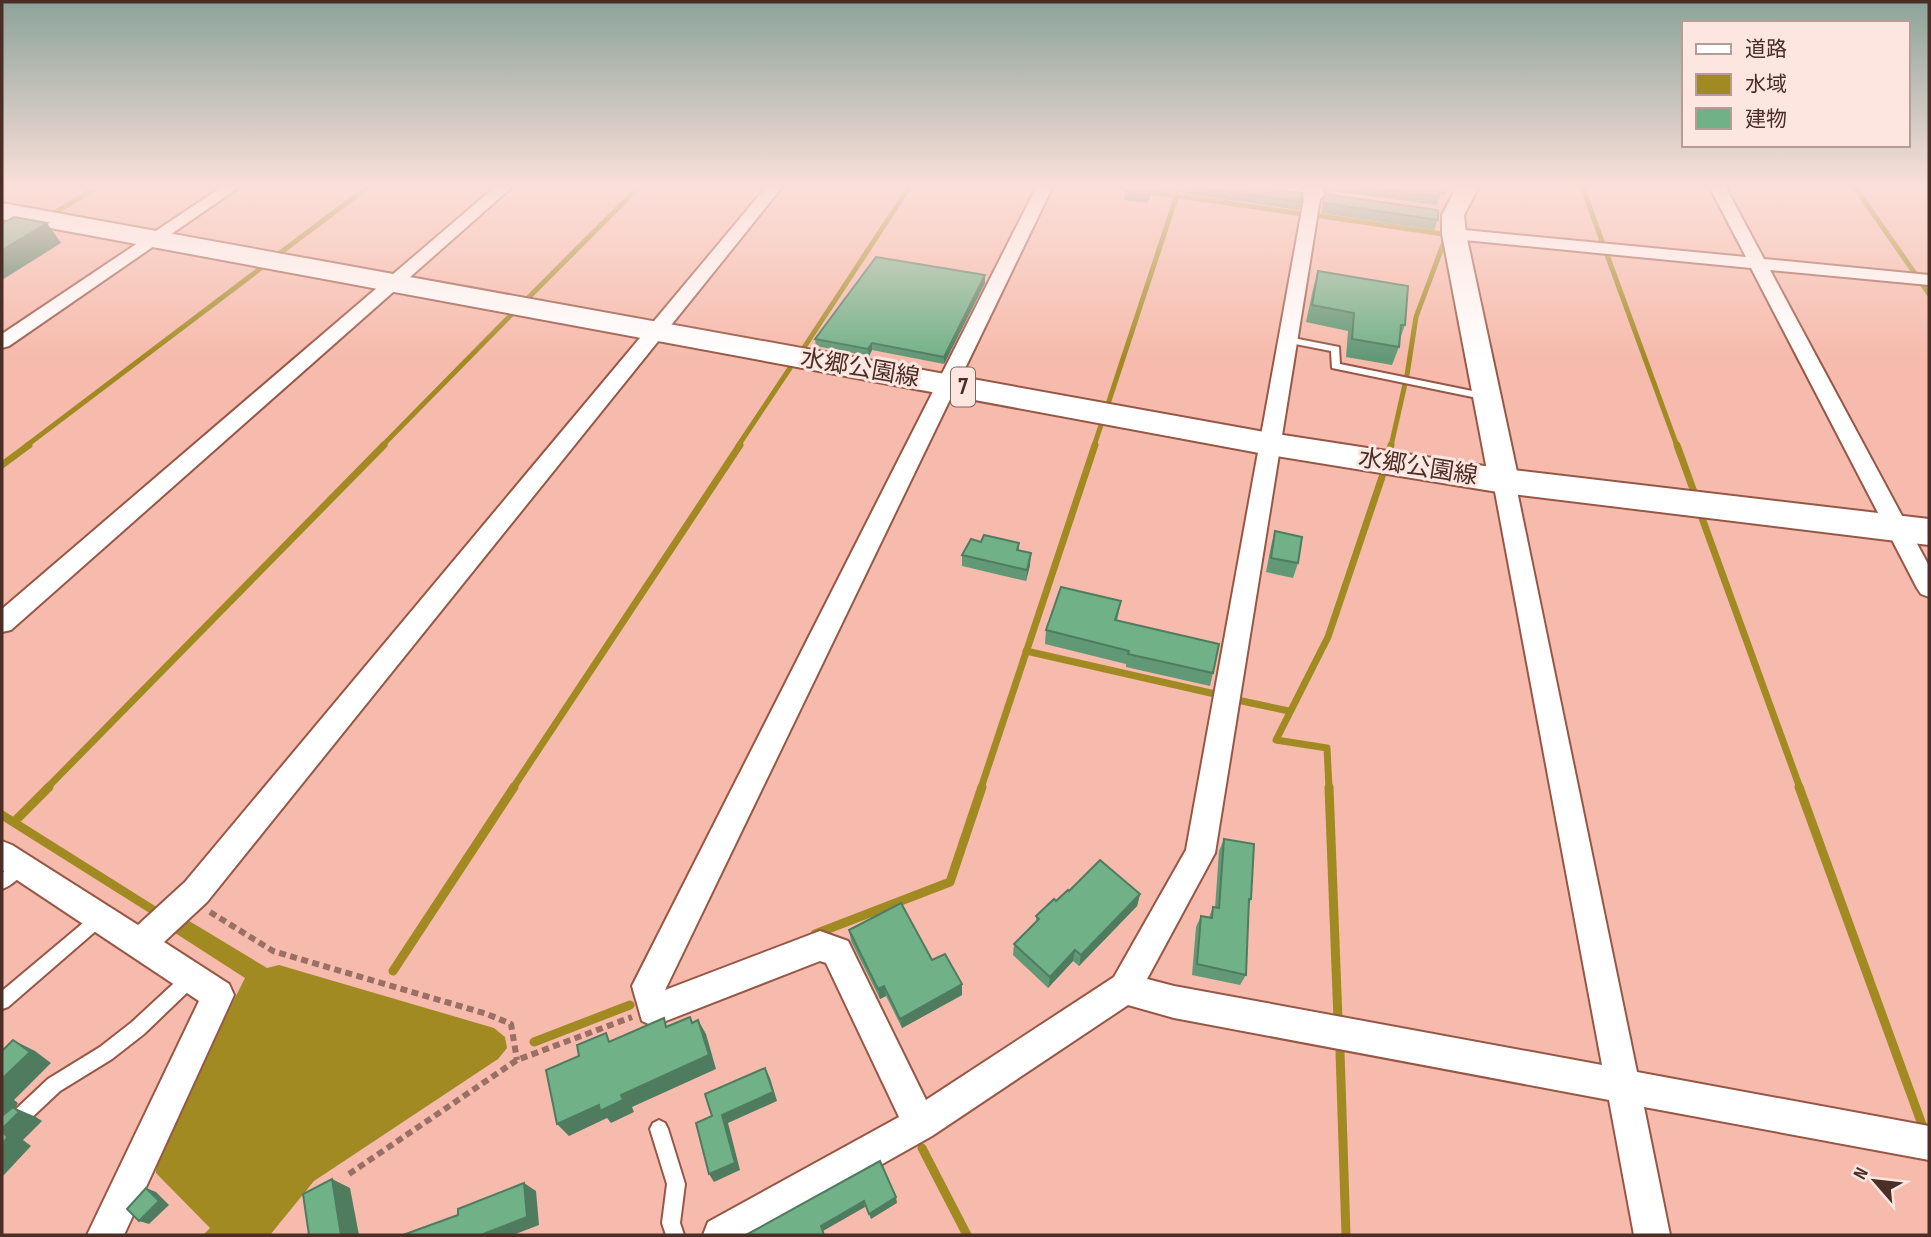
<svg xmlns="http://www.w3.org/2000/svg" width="1931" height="1237" font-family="'Sofia Sans Condensed','Noto Sans JP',sans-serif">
	<rect width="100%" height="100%" fill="#f6bbac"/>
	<path fill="#a18a22" d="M 171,910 L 267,968 L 279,965 L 494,1028 L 505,1037 L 507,1048 L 498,1059 L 314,1181 L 270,1235 L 203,1235 L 210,1228 L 156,1173 L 157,1153 L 245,978 L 158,922 Z"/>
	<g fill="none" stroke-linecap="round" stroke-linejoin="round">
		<g stroke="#a18a22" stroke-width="5">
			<path d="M 1110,186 L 1303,214"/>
			<path d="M 1582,186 L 1603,244"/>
			<path d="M 1854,186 L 1916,275"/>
			<path d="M 56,212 L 99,186"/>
			<path d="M 1321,216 L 1443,234"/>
			<path d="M 1606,252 L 1677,446"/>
			<path d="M 280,253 L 369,186"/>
			<path d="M 1921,282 L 1929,294"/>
			<path d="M 528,298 L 640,186"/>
			<path d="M 803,349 L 910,186"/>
			<path d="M 1407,375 L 1416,317 L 1444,242"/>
			<path d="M 1108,404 L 1177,195"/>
			<path d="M 26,446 L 261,268"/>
			<path d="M 382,446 L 511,315"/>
			<path d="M 738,446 L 790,368"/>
			<path d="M 1094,446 L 1101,425"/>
			<path d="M 1391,446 L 1405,384"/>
		</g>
		<g stroke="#a18a22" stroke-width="7">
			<path d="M 1677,445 L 1694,492"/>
			<path d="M 1389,453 L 1391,445"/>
			<path d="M 2,465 L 29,445"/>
			<path d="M 1702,518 L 1800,788"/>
			<path d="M 1026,651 L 1215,694"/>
			<path d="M 1242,701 L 1289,711"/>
			<path d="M 47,788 L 384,445"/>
			<path d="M 513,788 L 740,445"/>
			<path d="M 981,788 L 1095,445"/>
			<path d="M 1329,788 L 1327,748 L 1276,740 L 1328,637 L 1382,477"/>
		</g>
		<g stroke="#a18a22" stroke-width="9">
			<path d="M 1329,787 L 1338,1019"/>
			<path d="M 1799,787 L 1924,1130"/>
			<path d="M 2,815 L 161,915"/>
			<path d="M 14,822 L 49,787"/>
			<path d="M 815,934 L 950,882 L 982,787"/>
			<path d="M 393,971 L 514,787"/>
			<path d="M 534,1042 L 630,1005"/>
			<path d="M 1340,1052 L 1346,1235"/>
			<path d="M 922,1148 L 967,1235"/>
		</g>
		<defs>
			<g id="lane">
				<path d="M 1288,337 L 1339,347 L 1340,364 L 1487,394 L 1492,397 L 1487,400 L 1332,368 L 1331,351 L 1285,342 L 1283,340 Z"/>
				<path d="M 21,859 L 26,861 L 28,866 C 24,875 11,886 2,889 L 2,873 Z"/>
				<path d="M 100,911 L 105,913 L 108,918 L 105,923 L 8,1007 L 2,1009 L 2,991 L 95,913 Z"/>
				<path d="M 191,970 L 197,973 L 199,978 L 197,983 L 144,1034 L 112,1059 L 60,1091 L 27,1122 L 21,1125 L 15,1122 L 12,1116 L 15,1110 L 48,1079 L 100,1047 L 132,1022 L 185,973 Z"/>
				<path d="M 659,1120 L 665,1123 L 668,1129 L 685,1184 L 680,1223 L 684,1235 L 666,1235 L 662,1223 L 667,1184 L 650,1129 L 653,1123 Z"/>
			</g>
			<g id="street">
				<path d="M 223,186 L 241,186 L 9,346 L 2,348 L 2,334 Z"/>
				<path d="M 496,186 L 513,186 L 11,630 L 2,632 L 2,609 Z"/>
				<path d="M 767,186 L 783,186 L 207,902 L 164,942 L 229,984 L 234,995 L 124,1235 L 87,1235 L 199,1001 L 2,870 L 2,841 L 12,845 L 138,925 L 185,882 Z"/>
				<path d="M 1037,186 L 1053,186 L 665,990 L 820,931 L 848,941 L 926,1100 L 1114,977 L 1186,850 L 1304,198 L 1247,191 L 1239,186 L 1281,186 L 1305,189 L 1306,186 L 1322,186 L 1324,195 L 1320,199 L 1215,853 L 1147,979 L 1174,986 L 1602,1065 L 1493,481 L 1496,476 L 1504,474 L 1512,476 L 1515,481 L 1637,1072 L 1929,1126 L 1929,1160 L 1644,1107 L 1670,1235 L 1634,1235 L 1609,1100 L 1174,1018 L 1128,1005 L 932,1136 L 756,1235 L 703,1235 L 708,1222 L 899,1117 L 826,963 L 820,961 L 653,1026 L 642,1021 L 632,986 Z"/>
				<path d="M 1709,186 L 1725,186 L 1764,259 L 1929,275 L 1929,285 L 1770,270 L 1929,566 L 1929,597 L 1921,594 L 1917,588 L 1751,268 L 1454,239 L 1445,234 L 1454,229 L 1746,257 Z"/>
			</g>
			<path id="secondary" d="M 1457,186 L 1479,186 L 1464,215 L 1466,234 L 1519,481 L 1514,488 L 1504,491 L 1494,488 L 1489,481 L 1442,234 L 1442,215 Z"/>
			<path id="primary" d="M 2,203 L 1270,433 L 1504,469 L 1929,519 L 1929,545 L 1504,493 L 1270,455 L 2,219 Z"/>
		</defs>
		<use href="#lane" stroke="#975746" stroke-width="4"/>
		<use href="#street" stroke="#975746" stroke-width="4"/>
		<use href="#secondary" stroke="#975746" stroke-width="4"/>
		<use href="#primary" stroke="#975746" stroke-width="4"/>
		<g stroke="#9a6f64" stroke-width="6" stroke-dasharray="7 4.5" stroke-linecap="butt">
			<path d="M 210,912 L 273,951 L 487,1014 L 511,1024 L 517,1060"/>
			<path d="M 349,1174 L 517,1060 L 632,1017"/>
		</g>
		<use href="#lane" fill="#fff" fill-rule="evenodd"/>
		<use href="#street" fill="#fff" fill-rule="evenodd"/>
		<use href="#secondary" fill="#fff" fill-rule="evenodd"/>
		<use href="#primary" fill="#fff" fill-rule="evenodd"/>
	</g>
	<g fill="#619875">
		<path d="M 1122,186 L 1248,186 L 1303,193 L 1299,210 L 1153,189 L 1147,203 L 1124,200 L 1127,186 Z"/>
		<path d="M 1323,186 L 1448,186 L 1448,187 L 1445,195 L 1440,194 L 1437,205 L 1324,190 Z"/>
		<path d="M 1325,194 L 1438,220 L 1434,230 L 1321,213 Z"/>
		<path d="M 1318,271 L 1405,325 L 1400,339 L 1399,347 L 1392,365 L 1346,357 L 1348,331 L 1306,322 L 1313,289 Z"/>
		<path d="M 985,283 L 944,364 L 872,350 L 869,356 L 816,346 L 815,339 Z"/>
		<path d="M 1275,531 L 1298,563 L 1293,578 L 1266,572 L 1271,546 Z"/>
		<path d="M 981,542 L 1019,543 L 1019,551 L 1030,565 L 1026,581 L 962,566 L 962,555 Z"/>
		<path d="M 1121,601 L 1117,621 L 1213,673 L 1210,686 L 1126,667 L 1126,664 L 1045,644 L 1046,630 Z"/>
		<path d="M 1224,839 L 1251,899 L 1249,905 L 1246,975 L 1240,985 L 1192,975 L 1196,927 L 1201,916 L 1209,917 L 1213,907 L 1215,908 L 1219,851 Z"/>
		<path d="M 1069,891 L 1140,894 L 1137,906 L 1079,966 L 1073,961 L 1048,988 L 1013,955 L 1014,944 L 1036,922 L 1036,916 Z"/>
		<path d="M 849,930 L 932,960 L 962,984 L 962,995 L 902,1028 L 886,996 L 880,999 L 851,941 Z"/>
	</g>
	<g fill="#4f7c5f">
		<path d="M 1152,186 L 1153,186 L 1153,189 L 1147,203 L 1148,195 Z"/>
		<path d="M 47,223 L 61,243 L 2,280 L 2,250 Z"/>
		<path d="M 985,275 L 985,283 L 944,364 L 944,357 Z"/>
		<path d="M 872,343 L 872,350 L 869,356 L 868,349 Z"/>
		<path d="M 1031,553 L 1030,565 L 1026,581 L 1027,570 Z"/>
		<path d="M 1140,894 L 1137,906 L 1079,966 L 1081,955 Z"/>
		<path d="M 1075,950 L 1073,961 L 1048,988 L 1050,977 Z"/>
		<path d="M 962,984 L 962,995 L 902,1028 L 900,1019 Z"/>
		<path d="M 884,986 L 886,996 L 880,999 L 878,989 Z"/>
		<path d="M 698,1020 L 706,1034 L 716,1069 L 632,1107 L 634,1112 L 611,1123 L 607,1118 L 569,1136 L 557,1124 L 621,1095 Z"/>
		<path d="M 13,1040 L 35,1051 L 51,1063 L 14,1100 L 18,1103 L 15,1108 L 36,1117 L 42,1121 L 23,1140 L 31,1146 L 2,1177 L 2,1050 L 19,1062 Z"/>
		<path d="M 765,1068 L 770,1078 L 777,1101 L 728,1123 L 740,1170 L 714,1182 L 709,1174 L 722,1115 Z"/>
		<path d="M 332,1179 L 350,1188 L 359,1235 L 341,1235 Z"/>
		<path d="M 524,1183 L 536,1191 L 539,1225 L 513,1235 L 481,1235 Z"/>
		<path d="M 146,1188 L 156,1192 L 169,1205 L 149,1224 L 139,1221 Z"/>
		<path d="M 896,1197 L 897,1203 L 871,1219 L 869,1214 Z"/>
		<path d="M 864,1201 L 865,1207 L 823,1231 L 824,1235 L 821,1226 Z"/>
	</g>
	<g fill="#71b188" stroke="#4f7c5f" stroke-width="2">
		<path d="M 1127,186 L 1152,186 L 1148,195 L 1125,192 Z"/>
		<path d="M 1182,186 L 1248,186 L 1303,193 L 1301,202 Z"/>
		<path d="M 1352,186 L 1448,186 L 1448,187 L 1440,186 L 1439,197 Z"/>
		<path d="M 1325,194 L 1438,210 L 1438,220 L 1323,203 Z"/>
		<path d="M 14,217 L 47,223 L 2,250 L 2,224 Z"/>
		<path d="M 876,257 L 985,275 L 944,357 L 872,343 L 868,349 L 815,339 Z"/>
		<path d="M 1318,271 L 1408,286 L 1405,325 L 1401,325 L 1399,347 L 1352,339 L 1354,313 L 1312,305 Z"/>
		<path d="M 1275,531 L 1302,537 L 1298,563 L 1271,558 Z"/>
		<path d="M 984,535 L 1019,543 L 1017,550 L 1031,553 L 1027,570 L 962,555 L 971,539 L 981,542 Z"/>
		<path d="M 1061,587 L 1121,601 L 1115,620 L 1219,644 L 1213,673 L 1128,654 L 1129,651 L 1046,630 Z"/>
		<path d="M 1224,839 L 1254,844 L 1251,899 L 1249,899 L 1246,975 L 1197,964 L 1201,916 L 1212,918 L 1213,907 L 1219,908 Z"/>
		<path d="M 1100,860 L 1140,894 L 1081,955 L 1075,950 L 1050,977 L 1014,944 L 1039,919 L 1036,916 L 1054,899 L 1056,901 L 1068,890 L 1069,891 Z"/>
		<path d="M 901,903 L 932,960 L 945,954 L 962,984 L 900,1019 L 884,986 L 878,989 L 849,930 Z"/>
		<path d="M 690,1017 L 692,1023 L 698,1020 L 709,1055 L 621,1095 L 623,1100 L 600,1111 L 599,1105 L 557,1124 L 546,1070 L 579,1056 L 577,1045 L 606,1033 L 609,1042 L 664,1018 L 666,1027 Z"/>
		<path d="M 13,1040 L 30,1052 L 2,1079 L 2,1051 Z"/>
		<path d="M 765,1068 L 773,1092 L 722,1115 L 735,1163 L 709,1174 L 696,1123 L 712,1116 L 705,1094 Z"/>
		<path d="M 13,1107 L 19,1112 L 2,1129 L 2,1116 Z"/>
		<path d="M 2,1132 L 8,1137 L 2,1144 Z"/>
		<path d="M 880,1161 L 896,1197 L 869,1214 L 864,1201 L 821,1226 L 824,1235 L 746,1235 Z"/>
		<path d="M 332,1179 L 341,1235 L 309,1235 L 303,1194 Z"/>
		<path d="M 524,1183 L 527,1217 L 481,1235 L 403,1235 L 458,1215 L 458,1209 Z"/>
		<path d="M 146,1188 L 159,1201 L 139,1221 L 127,1209 Z"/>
	</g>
	<linearGradient id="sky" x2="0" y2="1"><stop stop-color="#8ba399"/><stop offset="0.52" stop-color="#fbe0da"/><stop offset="1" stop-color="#fbe0da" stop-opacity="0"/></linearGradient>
	<rect width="1931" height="359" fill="url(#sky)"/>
	<g text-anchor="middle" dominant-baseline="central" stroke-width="6" stroke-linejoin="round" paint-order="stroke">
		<rect fill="#fde6e0" stroke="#80655e" stroke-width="2" x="951" y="367.5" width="24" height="39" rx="5"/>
		<g font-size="23" font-weight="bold" fill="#4b2e26">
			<text x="963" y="387">7</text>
		</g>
		<g font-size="24" fill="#4b2e26" stroke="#fde6e0">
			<text transform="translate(860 368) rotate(10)">水郷公園線</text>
			<text transform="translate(1418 467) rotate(9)">水郷公園線</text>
		</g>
	</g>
	<rect width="1931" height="1237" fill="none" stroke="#4b2e26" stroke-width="7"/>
	<rect x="1682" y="21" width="228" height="126" fill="#fde6e0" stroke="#b69c96" stroke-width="2"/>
	<rect x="1696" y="44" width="35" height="10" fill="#ffffff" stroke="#b69c96" stroke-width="2"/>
	<text x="1745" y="56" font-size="21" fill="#4b2e26">道路</text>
	<rect x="1696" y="74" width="35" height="21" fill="#a18a22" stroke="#b69c96" stroke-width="2"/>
	<text x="1745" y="91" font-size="21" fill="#4b2e26">水域</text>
	<rect x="1696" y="108" width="35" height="21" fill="#71b188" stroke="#b69c96" stroke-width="2"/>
	<text x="1745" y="126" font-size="21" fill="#4b2e26">建物</text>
	<g transform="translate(1875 1181) rotate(298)" stroke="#fde6e0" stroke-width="5" paint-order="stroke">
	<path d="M0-5L12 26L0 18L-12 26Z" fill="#4b2e26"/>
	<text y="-10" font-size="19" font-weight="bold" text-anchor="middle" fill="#4b2e26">N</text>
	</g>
</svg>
